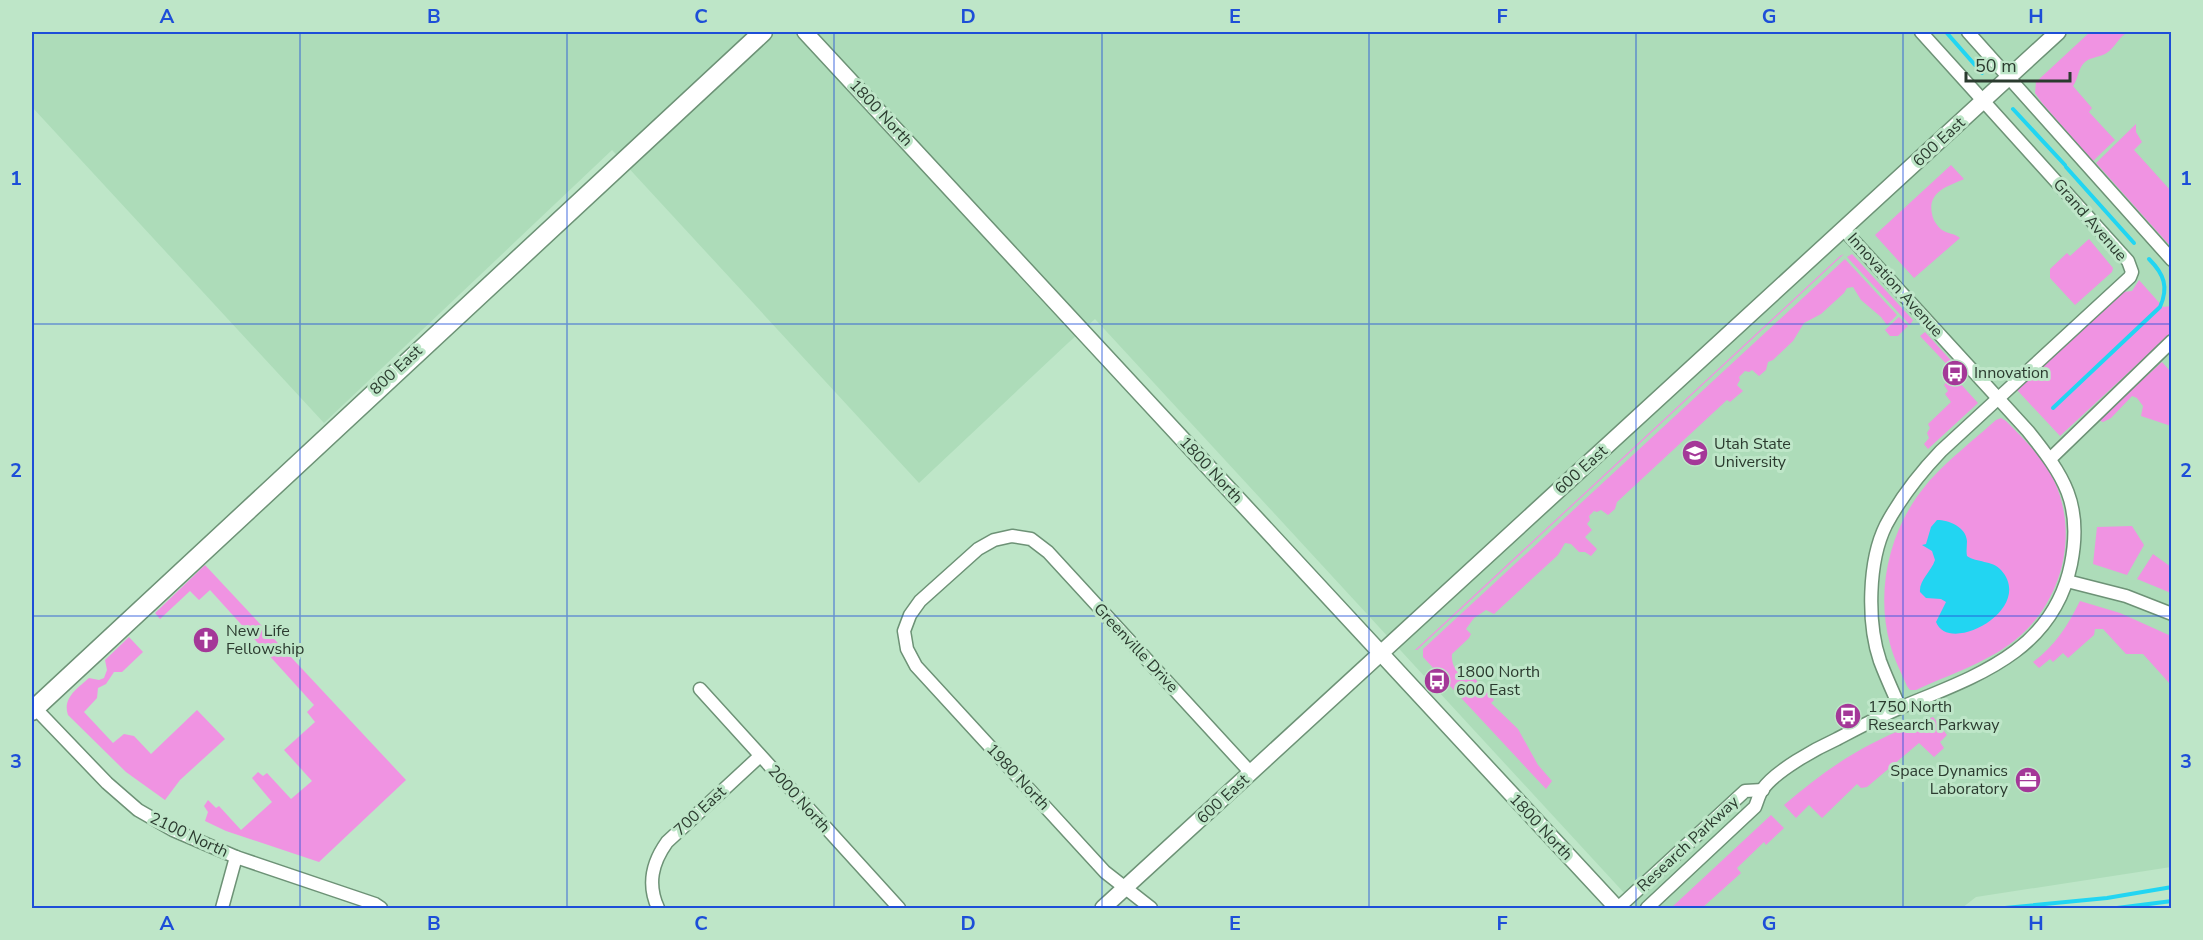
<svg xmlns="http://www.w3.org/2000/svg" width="2203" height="940" font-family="'Nunito Sans',sans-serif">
	<rect width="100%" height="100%" fill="#bee6c8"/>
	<path fill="#addcb9" d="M 32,32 L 2171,32 L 2171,867 L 1976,897 L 1962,908 L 1638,908 L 1095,319 L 1068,343 L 919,483 L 612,150 L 324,423 L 32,107 Z"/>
	<g fill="#f093e2">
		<path d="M 2090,32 L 2129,32 C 2118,36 2116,48 2105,54 C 2097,58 2089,57 2083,64 C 2078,70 2078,79 2073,86 L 2092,108 L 2089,112 L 2115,140 L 2093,161 L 2042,103 L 2035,93 L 2036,82 Z"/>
		<path d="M 2136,124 L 2136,132 L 2142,142 L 2134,150 L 2171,191 L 2171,247 L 2096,163 Z"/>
		<path d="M 1951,165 L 1964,179 C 1949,186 1927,191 1932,214 C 1933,220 1937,226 1942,230 C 1948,234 1954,233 1960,238 L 1914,278 L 1875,235 Z"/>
		<path d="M 2089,239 L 2113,268 L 2112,272 L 2075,305 L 2050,278 L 2050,269 L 2067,253 L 2070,256 Z"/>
		<path d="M 1844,254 L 1417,650 L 1415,650 L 1840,256 Z"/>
		<path d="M 1852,254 L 1913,320 L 1910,325 L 1847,257 Z"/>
		<path d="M 1845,259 L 1897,315 L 1887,325 L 1881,317 L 1861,300 L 1853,287 L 1847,288 L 1844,293 L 1821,314 L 1804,323 L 1793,341 L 1773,360 L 1768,362 L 1766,370 L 1759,376 L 1752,370 L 1749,372 L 1745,371 L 1739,377 L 1740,380 L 1737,385 L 1743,391 L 1730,402 L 1727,400 L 1617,502 L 1615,509 L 1608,515 L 1601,510 L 1597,512 L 1594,511 L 1589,516 L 1590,520 L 1587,524 L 1592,530 L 1585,537 L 1597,549 L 1591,556 L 1585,552 L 1579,552 L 1571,544 L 1565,543 L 1558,555 L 1494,614 L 1486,610 L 1474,618 L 1466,629 L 1471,634 L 1469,638 L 1452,654 C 1451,666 1457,676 1470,673 L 1494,700 L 1491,703 L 1518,729 L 1538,765 L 1552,781 L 1546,789 L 1423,657 L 1423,649 Z"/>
		<path d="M 2139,280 L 2163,307 L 2171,306 L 2171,333 L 2060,436 L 2017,390 L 2123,292 L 2132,291 Z"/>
		<path d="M 1899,317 L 1908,326 L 1898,336 L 1890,336 L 1885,330 Z"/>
		<path d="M 1925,332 L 1958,368 L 1954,372 L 1920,336 Z"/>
		<path d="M 2162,362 L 2171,372 L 2171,426 L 2141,416 L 2143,406 L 2137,398 L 2132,396 L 2111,418 L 2103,422 L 2098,420 Z"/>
		<path d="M 1948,370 L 1978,403 L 1928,449 L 1924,444 L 1929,438 L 1927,433 L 1930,428 L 1928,424 L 1951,402 L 1945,394 L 1948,391 L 1944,385 L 1948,380 L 1943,374 Z"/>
		<path d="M 2001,418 L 2006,421 C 2021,436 2036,451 2048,469 C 2082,526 2065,601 2014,641 C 1986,663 1948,675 1916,690 L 1910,690 L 1907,686 C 1901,672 1894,659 1890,644 C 1875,589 1890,528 1926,485 C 1944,463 1975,439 1996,420 Z"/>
		<path d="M 2132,526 L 2144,545 L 2127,575 L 2093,564 L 2097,527 Z"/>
		<path d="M 2153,554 L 2171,567 L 2171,593 L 2137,579 Z"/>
		<path d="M 205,565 L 406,780 L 319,862 L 226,831 L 205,821 L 208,812 L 204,806 L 208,800 L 216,808 L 219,806 L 241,830 L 272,802 L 252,778 L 258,772 L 263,776 L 267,773 L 291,799 L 312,781 L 284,750 L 315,722 L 307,712 L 314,705 L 210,590 L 199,600 L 190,591 L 160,619 L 155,613 Z"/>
		<path d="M 2080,601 L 2120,613 L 2171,636 L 2171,685 L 2143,654 L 2126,654 L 2103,629 L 2095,629 L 2094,635 L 2068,658 L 2063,653 L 2053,662 L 2050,659 L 2039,668 L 2033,662 C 2055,646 2068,625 2080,601 Z"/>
		<path d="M 129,637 L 143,652 L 122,672 L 114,672 L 106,684 L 98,688 L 97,698 L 84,712 L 113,743 L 124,734 L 134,736 L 151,754 L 197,710 L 225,739 L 180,780 L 165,800 L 126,772 L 68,715 C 62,698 78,688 89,678 L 99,680 L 104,678 L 107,670 L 105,660 Z"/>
		<path d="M 1933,717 L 1947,735 L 1940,742 L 1944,748 L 1934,757 L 1919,743 L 1867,787 L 1861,788 L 1857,784 L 1822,818 L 1809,805 L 1796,818 L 1784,805 C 1811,782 1841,759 1873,743 C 1892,733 1913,725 1933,717 Z"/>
		<path d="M 1771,815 L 1784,828 L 1766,845 L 1764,842 L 1737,868 L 1741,873 L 1702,908 L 1671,908 Z"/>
	</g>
	<path fill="#22d5f2" d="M 1937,520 C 1949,520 1966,527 1967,541 C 1967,546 1966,551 1967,556 C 1977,563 1992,560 2001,570 C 2036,609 1949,656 1936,622 L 1946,602 L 1941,599 L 1926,598 L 1920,592 C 1919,580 1931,572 1935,560 L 1932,551 L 1922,545 L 1926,544 L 1931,527 Z"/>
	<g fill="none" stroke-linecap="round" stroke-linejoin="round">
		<g stroke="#22d5f2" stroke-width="4">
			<path d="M 1946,32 L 1982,73"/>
			<path d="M 2013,109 L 2065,165"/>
			<path d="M 2066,167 L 2134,243"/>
			<path d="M 2053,408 L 2160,307 C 2169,287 2164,274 2149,259"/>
			<path d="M 2005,908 L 2107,898 L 2172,887"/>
			<path d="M 2117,908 L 2172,901"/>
		</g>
		<defs>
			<g id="minor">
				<path d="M 1968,32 L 2172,260"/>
				<path d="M 2050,459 L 2172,341"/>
				<path d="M 2067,581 L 2126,596 L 2172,614"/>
				<path d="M 700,689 L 899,908"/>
				<path d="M 35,708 L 107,783 L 138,810 L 173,830 L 236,857 L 375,904 L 381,908"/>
				<path d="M 1900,708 C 1893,692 1886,677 1880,661 C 1867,623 1868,561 1886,525 C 1901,497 1920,473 1941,451 L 2130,277 L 2132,272 L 2128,261 L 1921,32"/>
				<path d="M 222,908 L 236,857"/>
				<path d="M 658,908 C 647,884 652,863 667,842 L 760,756"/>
				<path d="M 1151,908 L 1105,872 L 916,666 L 907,649 L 904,631 L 910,615 L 920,601 L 978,549 L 994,540 L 1012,536 L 1031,539 L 1048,552 L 1251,773"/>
				<path d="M 1618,908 L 1745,791 L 1763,790"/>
				<path d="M 1647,908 L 1755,807 C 1757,802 1759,795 1762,790 C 1775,771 1815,749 1837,739 C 1858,728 1880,716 1902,707 C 1976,676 2053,652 2071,564 C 2083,504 2064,476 2028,431 L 1844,230"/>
			</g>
			<g id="tertiary">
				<path d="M 805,32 L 1617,908"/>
				<path d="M 1103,908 L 2058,32"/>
			</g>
			<path id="secondary" d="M 32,711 L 763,32"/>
		</defs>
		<use href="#minor" stroke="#6d9276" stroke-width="15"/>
		<use href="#tertiary" stroke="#6d9276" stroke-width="18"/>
		<use href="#secondary" stroke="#6d9276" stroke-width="21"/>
		<use href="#minor" stroke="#fff" stroke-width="12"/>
		<use href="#tertiary" stroke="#fff" stroke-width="15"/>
		<use href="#secondary" stroke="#fff" stroke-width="18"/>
	</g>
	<path fill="none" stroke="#1d4ed8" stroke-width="1.5" stroke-opacity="0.55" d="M 300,32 L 300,908M 567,32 L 567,908M 834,32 L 834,908M 1102,32 L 1102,908M 1369,32 L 1369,908M 1636,32 L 1636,908M 1903,32 L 1903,908M 32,324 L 2172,324M 32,616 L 2172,616"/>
	<defs>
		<symbol id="bus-disc" viewBox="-11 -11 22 22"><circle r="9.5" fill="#a43898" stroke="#bee6c8"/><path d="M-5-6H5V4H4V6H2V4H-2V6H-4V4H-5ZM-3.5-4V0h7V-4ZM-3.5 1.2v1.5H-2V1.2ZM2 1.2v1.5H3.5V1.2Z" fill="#fff"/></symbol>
		<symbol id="university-disc" viewBox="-11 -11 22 22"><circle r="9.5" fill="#a43898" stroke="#bee6c8"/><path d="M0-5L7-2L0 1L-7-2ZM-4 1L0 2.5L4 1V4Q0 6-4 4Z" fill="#fff"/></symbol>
		<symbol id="church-disc" viewBox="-11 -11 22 22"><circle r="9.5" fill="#a43898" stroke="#bee6c8"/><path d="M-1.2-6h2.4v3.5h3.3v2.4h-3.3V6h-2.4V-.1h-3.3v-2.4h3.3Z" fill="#fff"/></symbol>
		<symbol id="office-disc" viewBox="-11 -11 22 22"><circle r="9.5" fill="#a43898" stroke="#bee6c8"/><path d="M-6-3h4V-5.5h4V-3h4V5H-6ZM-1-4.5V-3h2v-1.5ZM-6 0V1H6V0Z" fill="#fff"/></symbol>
	</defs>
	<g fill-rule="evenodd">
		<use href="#bus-disc" x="1940" y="358" width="30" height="30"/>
		<use href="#university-disc" x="1680" y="438" width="30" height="30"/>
		<use href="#church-disc" x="191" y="625" width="30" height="30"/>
		<use href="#bus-disc" x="1422" y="666" width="30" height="30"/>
		<use href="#bus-disc" x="1833" y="701" width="30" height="30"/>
		<use href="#office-disc" x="2013" y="765" width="30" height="30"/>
	</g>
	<g text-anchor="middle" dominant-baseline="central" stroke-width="6" stroke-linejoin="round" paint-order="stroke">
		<g font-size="16" fill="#2b3b2f" stroke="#bee6c8">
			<text transform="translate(881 113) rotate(47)">1800 North</text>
			<text transform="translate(1939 142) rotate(-43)">600 East</text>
			<text transform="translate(2090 220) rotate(49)">Grand Avenue</text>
			<text transform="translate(1895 285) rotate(48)">Innovation Avenue</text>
			<text transform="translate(396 370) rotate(-43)">800 East</text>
			<text transform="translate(1211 470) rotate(47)">1800 North</text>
			<text transform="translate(1581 470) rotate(-42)">600 East</text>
			<text transform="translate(1136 648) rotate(47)">Greenville Drive</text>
			<text transform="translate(1018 777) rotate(47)">1980 North</text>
			<text transform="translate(799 799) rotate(48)">2000 North</text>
			<text transform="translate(1223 799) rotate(-43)">600 East</text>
			<text transform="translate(700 811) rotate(-43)">700 East</text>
			<text transform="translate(1541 827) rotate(47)">1800 North</text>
			<text transform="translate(189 835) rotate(25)">2100 North</text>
			<text transform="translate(1688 844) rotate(-43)">Research Parkway</text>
		</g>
		<g font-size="16" fill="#2b3b2f" stroke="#bee6c8" text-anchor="start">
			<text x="1974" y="373">Innovation</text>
			<text x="1714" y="444">Utah State<tspan x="1714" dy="18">University</tspan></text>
			<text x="226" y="631">New Life<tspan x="226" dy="18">Fellowship</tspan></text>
			<text x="1456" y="672">1800 North<tspan x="1456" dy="18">600 East</tspan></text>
			<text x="1868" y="707">1750 North<tspan x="1868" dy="18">Research Parkway</tspan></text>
			<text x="2008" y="771" text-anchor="end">Space Dynamics<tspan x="2008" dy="18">Laboratory</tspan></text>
		</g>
	</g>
	<rect width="2203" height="940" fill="none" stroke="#bee6c8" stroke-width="66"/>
	<path d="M1966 72v9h104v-9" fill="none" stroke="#2b3b2f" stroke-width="3"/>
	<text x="1975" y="72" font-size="18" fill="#2b3b2f" stroke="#bee6c8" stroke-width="4.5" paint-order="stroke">50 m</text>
	<rect x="33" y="33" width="2137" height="874" fill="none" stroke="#1d4ed8" stroke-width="2"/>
	<g font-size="20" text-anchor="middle" font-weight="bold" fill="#1d4ed8">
		<text x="167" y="23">A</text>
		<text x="434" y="23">B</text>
		<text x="701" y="23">C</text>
		<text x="968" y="23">D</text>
		<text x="1235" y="23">E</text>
		<text x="1502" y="23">F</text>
		<text x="1769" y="23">G</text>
		<text x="2036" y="23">H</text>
		<text x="16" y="185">1</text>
		<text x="2186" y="185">1</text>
		<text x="16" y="477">2</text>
		<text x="2186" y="477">2</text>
		<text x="16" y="768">3</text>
		<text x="2186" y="768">3</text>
		<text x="167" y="930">A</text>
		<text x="434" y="930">B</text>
		<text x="701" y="930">C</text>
		<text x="968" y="930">D</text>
		<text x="1235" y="930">E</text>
		<text x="1502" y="930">F</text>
		<text x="1769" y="930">G</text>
		<text x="2036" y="930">H</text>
	</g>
</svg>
